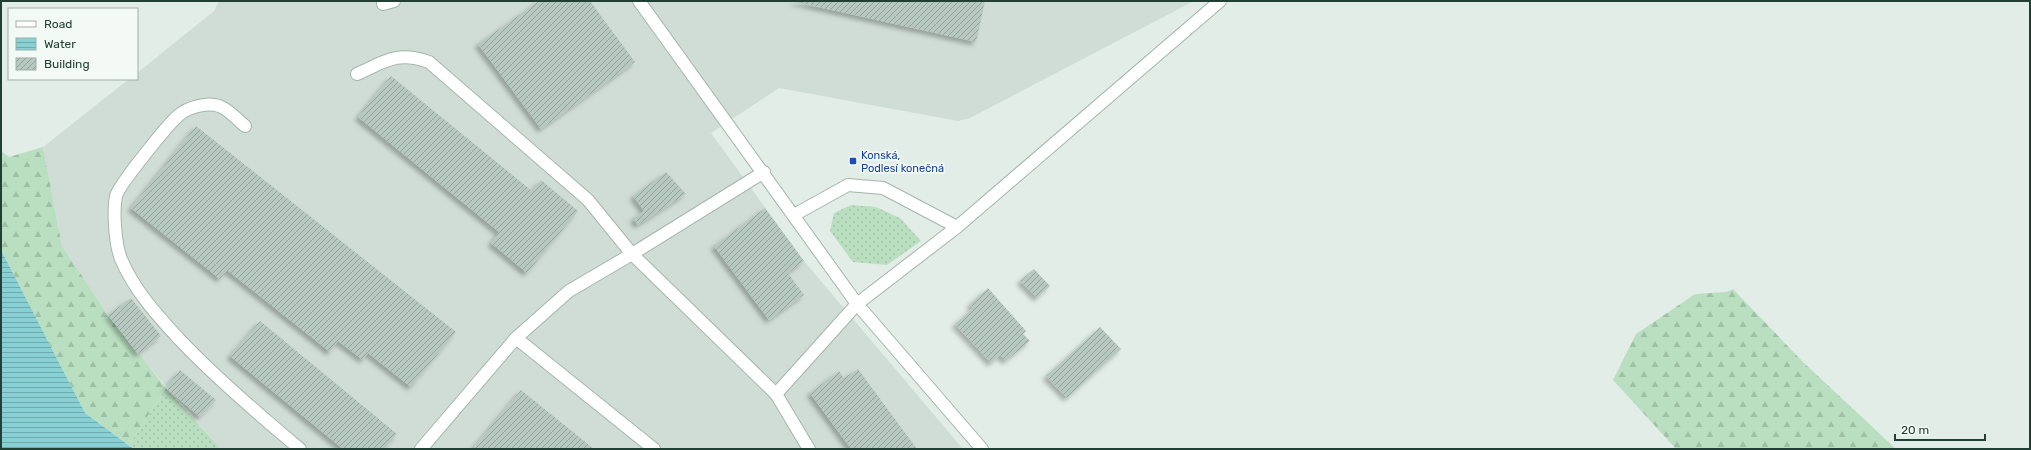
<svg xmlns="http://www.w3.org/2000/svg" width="2031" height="450" font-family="Rubik,sans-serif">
	<defs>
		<pattern id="grass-dots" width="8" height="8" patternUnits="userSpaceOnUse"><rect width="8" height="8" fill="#badfc0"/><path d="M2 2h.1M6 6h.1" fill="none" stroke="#a0c0a6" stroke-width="1.8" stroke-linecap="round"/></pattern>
		<pattern id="forest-firs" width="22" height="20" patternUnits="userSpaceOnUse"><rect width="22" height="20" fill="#badfc0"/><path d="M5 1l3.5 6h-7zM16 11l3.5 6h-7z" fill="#a0c0a6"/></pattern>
		<pattern id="water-rules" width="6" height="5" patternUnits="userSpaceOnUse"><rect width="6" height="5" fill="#88d0d4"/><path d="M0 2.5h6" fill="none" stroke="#6faaad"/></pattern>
		<pattern id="building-hatch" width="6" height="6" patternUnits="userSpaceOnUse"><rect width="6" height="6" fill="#b7c8c0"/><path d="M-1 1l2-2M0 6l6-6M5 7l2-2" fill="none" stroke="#94a49d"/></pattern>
		<filter id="shadow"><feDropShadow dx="-3.5" dy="3.5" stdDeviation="2" flood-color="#0004"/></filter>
	</defs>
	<rect width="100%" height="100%" fill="#e2ede7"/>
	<path fill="#d0ddd6" d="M 219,1 L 1194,1 L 970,118 L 958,121 L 779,88 L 711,133 L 804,261 L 963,449 L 221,449 L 138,354 L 108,315 L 62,246 L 43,147 L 129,79 L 137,79 L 137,73 L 214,11 Z"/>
	<g fill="url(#grass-dots)">
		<path d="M 851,205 L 876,207 L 900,218 L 921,241 L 887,265 L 853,262 L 830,231 L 834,213 Z"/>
		<path d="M 166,388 L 221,449 L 134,449 L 129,445 Z"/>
	</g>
	<g fill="url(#forest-firs)">
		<path d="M 43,147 L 62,246 L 108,315 L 166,388 L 129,445 L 85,413 L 1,250 L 1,151 L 9,157 Z"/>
		<path d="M 1733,289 L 1803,362 L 1896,449 L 1676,449 L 1613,380 L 1636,334 L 1695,294 L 1726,292 Z"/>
	</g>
	<path fill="url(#water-rules)" d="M 1,250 L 85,413 L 134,449 L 1,449 Z"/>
	<g fill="url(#building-hatch)" filter="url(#shadow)">
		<path d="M 539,1 L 590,1 L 635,62 L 541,129 L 478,44 Z"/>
		<path d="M 791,1 L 985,1 L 976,42 Z"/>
		<path d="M 391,76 L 532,191 L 541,180 L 578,211 L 527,273 L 491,243 L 499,232 L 358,117 Z"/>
		<path d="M 196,126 L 456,332 L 411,387 L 368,353 L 363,360 L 338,341 L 330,352 L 227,270 L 220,279 L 131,208 Z"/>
		<path d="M 666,172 L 686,194 L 638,225 L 633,219 L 644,211 L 633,196 Z"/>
		<path d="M 765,208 L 804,261 L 788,273 L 804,295 L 769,320 L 714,246 Z"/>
		<path d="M 1034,269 L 1050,286 L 1037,298 L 1020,281 Z"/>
		<path d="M 988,288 L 1026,331 L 1023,334 L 1030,341 L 1006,361 L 1000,355 L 991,363 L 955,324 L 973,308 L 970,304 Z"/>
		<path d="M 131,298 L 161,336 L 138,354 L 108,315 Z"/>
		<path d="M 260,321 L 397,434 L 384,449 L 343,449 L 230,356 Z"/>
		<path d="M 1100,327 L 1121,349 L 1067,398 L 1046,376 Z"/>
		<path d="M 858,369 L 917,449 L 851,449 L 810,393 L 839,371 L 844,378 Z"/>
		<path d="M 180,370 L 216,400 L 200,417 L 166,388 Z"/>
		<path d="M 521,390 L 594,449 L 476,449 L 474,447 Z"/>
	</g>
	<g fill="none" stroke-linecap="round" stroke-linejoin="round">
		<defs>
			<g id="minor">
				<path d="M 639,1 L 857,304 L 982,449"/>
				<path d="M 383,4 L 394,1"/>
				<path d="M 357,74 C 386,61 397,51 429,62 L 588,200 L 632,254 L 776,394 L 809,449"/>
				<path d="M 245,126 C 238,120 227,108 219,106 C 208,102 188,107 179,115 C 168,124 119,185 116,196 C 113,211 115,244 121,259 C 134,290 157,315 179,339 C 217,379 258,414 300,449"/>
				<path d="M 794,215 L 848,185 L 883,188 L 957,227"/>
				<path d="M 516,338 L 654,449"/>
				<path d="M 776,394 L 857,304 L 957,227 L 1220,1"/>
				<path d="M 421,449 L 516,338 L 569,291 L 632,254 L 764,172"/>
			</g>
		</defs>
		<use href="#minor" stroke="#a4b5ae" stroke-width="14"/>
		<use href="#minor" stroke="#fff" stroke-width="12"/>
	</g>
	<rect fill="#1a4fb4" stroke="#f3f9f5" stroke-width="1.5" x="849" y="157" width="8" height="8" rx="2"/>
	<g text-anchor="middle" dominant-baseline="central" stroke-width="3.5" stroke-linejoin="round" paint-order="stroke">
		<g font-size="11" fill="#164399" stroke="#f3f9f5" text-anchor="start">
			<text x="861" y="155">Konská,<tspan x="861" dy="13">Podlesí konečná</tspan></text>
		</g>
	</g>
	<rect width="2031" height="450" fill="none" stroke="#213f34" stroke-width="4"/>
	<rect x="8" y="8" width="130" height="72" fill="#f3f9f5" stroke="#9fafa8"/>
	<rect x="16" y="21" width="20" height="6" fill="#ffffff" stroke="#9fafa8"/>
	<text x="44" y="28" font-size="12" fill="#213f34">Road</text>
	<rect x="16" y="38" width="20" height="12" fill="url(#water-rules)" stroke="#9fafa8"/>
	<text x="44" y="48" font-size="12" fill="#213f34">Water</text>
	<rect x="16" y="58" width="20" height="12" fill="url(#building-hatch)" stroke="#9fafa8"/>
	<text x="44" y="68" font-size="12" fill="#213f34">Building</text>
	<path d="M1895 434v6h90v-6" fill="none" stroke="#213f34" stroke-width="2"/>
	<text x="1901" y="434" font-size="12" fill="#213f34" stroke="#f3f9f5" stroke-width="3" paint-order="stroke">20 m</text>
</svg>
